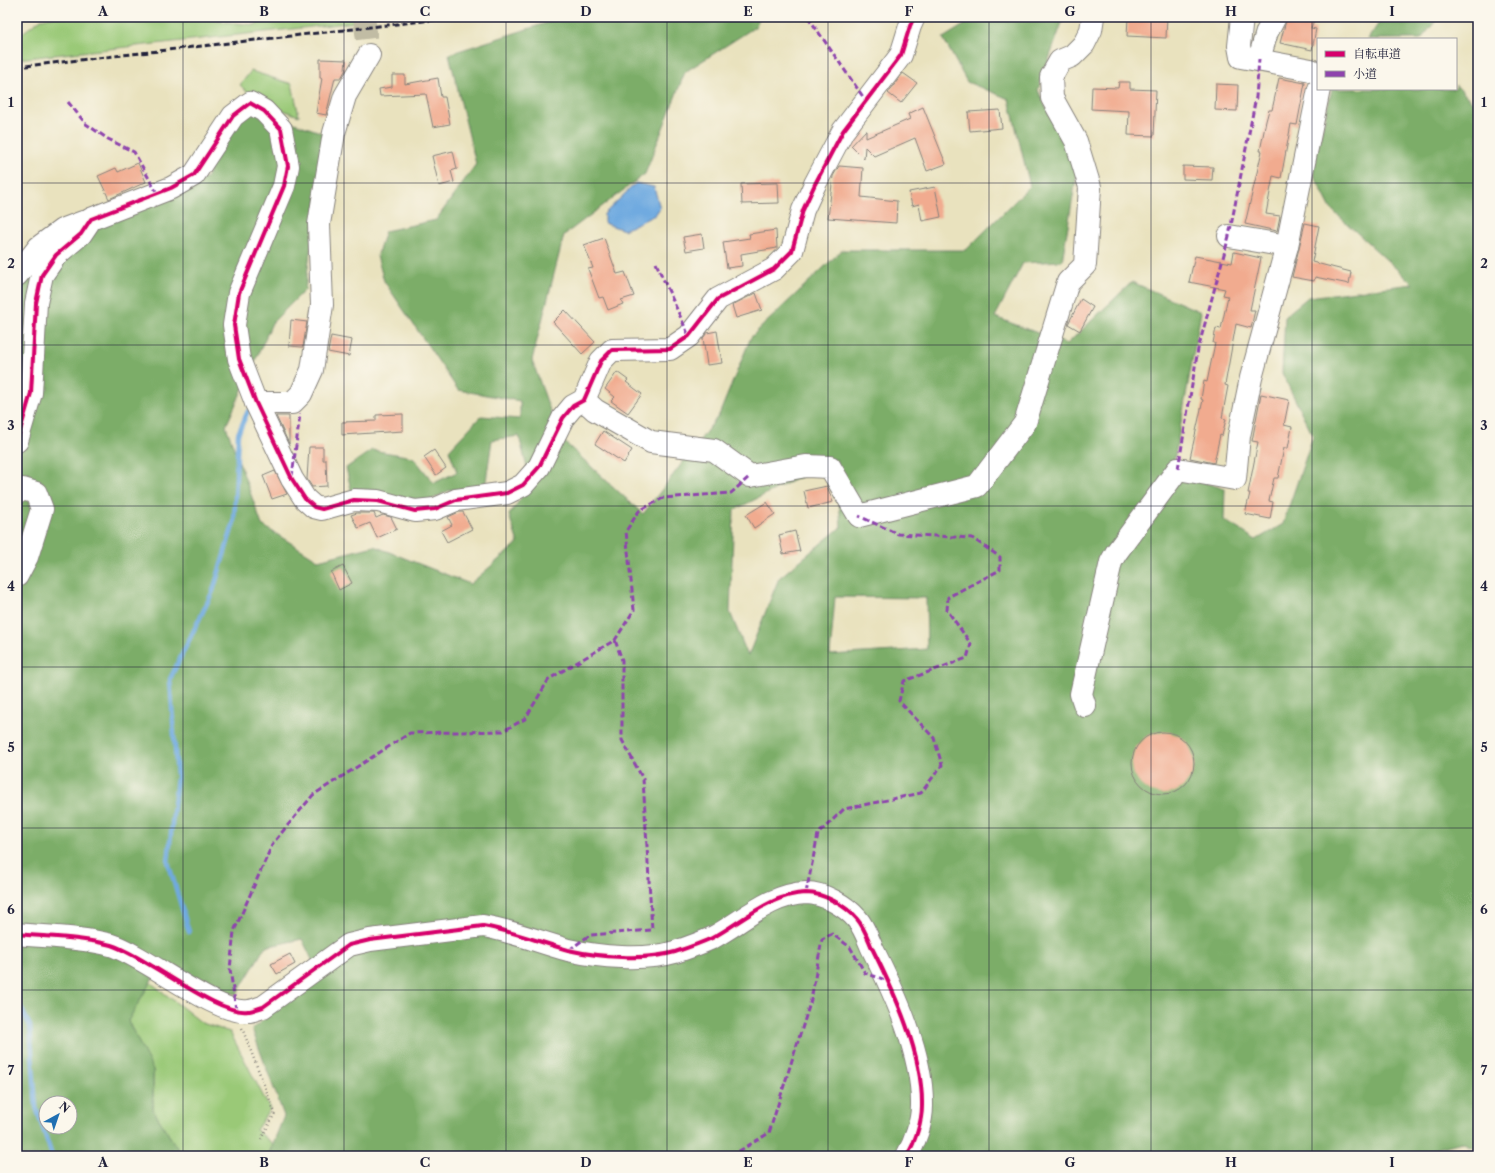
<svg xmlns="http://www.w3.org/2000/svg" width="1495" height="1173" font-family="'Libre Caslon Text','Noto Serif JP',serif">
	<rect width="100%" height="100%" fill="#fbf7ec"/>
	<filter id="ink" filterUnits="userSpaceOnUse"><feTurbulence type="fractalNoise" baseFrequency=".025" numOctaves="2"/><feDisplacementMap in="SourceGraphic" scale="8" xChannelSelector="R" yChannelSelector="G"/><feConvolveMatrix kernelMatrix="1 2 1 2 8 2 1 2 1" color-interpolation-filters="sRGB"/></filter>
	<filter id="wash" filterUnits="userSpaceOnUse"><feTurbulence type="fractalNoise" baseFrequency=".012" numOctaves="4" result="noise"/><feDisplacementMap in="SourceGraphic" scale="16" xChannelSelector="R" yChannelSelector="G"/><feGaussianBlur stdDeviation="0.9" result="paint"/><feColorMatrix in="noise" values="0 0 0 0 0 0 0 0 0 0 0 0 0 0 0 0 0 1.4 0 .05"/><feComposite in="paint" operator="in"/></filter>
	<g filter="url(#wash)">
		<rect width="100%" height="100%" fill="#e9e2be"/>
		<g fill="#9ac977" stroke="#5e7659">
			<path d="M 50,17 L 209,17 L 217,21 L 255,25 L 265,17 L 355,17 L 357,22 L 17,59 L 17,37 L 41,19 Z"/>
			<path d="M 251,71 L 292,84 L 299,116 L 255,100 L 240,85 Z"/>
			<path d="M 150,982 L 202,1023 L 230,1032 L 270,1109 L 256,1130 L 273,1144 L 268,1156 L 182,1156 L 153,1110 L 153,1070 L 127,1021 Z"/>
		</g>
		<g fill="#7bad68" stroke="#4e6852" fill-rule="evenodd">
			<path d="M 565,17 L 760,17 L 755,27 L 685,72 L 645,174 L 564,235 L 532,360 L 560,438 L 643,514 L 719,415 L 751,337 L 842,250 L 966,250 L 1030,186 L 1009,99 L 967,82 L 943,38 L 977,17 L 1064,17 L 1038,90 L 1077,173 L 1062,261 L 1023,263 L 995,317 L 1067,344 L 1132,282 L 1201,312 L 1172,472 L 1225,489 L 1224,520 L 1256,540 L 1283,524 L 1313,436 L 1282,373 L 1285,316 L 1308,297 L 1413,284 L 1331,209 L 1312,171 L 1332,89 L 1456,89 L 1456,85 L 1478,108 L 1478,1150 L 1462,1142 L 1408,1156 L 268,1156 L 284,1116 L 252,1029 L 319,974 L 302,939 L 265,947 L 237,994 L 217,992 L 162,962 L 128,1021 L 153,1070 L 153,1110 L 182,1156 L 17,1156 L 17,279 L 41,252 L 206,178 L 237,119 L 257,110 L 326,134 L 305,290 L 272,323 L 226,426 L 262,525 L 318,560 L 374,546 L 470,584 L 518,543 L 509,515 L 531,484 L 519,436 L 492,440 L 485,488 L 450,490 L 425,503 L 352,494 L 346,468 L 372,450 L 413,457 L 434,483 L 457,472 L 449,450 L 481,416 L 520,419 L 520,401 L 458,390 L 384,281 L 377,256 L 385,231 L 436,220 L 476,164 L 449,54 ZM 836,459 L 841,527 L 779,578 L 748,656 L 730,612 L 734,510 ZM 835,597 L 926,598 L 927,649 L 830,655 ZM 46,1103 L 70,1103 L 70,1127 L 46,1127 Z"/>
			<path d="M 1383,17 L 1439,17 L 1421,39 L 1368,39 Z"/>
		</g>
		<path fill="#70aae0" stroke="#49668e" d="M 636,183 L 654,187 L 660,208 L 655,215 L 624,230 L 604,223 L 604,214 Z"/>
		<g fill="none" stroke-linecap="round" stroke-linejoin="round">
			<g stroke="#70aae0" stroke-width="4.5">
				<path d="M 189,932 L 168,862 L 177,777 L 170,679 L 213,591 L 234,522 L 238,434 L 248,411"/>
				<path d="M 17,1000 L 30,1026 L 36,1107 L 52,1156"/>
			</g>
		</g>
		<g id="blocks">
			<g fill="#f1ab8f">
				<path d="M 1128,17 L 1167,17 L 1166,38 L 1127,36 Z"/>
				<path d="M 1287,17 L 1315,17 L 1311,28 L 1316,29 L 1312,50 L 1280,43 Z"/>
				<path d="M 320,59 L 346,60 L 345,71 L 341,78 L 335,78 L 326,115 L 316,113 L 322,78 L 320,78 Z"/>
				<path d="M 903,73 L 917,83 L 901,103 L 888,93 Z"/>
				<path d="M 392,75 L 405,75 L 405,84 L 438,78 L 441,97 L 445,97 L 450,124 L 433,127 L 426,94 L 380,96 L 379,89 L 392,87 Z"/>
				<path d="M 1279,78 L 1305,83 L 1297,125 L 1291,124 L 1281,178 L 1273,176 L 1266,214 L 1280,216 L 1277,231 L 1245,224 L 1262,151 L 1260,151 L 1266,121 L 1269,110 L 1272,110 Z"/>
				<path d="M 1119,82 L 1130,82 L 1130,89 L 1156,90 L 1154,136 L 1128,135 L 1129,111 L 1091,109 L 1092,87 L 1118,88 Z"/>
				<path d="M 1216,84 L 1238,85 L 1237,111 L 1215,110 Z"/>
				<path d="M 923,107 L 946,164 L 927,171 L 915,138 L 874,156 L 865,147 L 864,159 L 851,146 L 866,130 L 866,138 L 910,119 L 908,114 Z"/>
				<path d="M 1000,110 L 1002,128 L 970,131 L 968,112 Z"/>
				<path d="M 453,151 L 457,169 L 451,171 L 454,182 L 439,186 L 432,156 Z"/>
				<path d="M 138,163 L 146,182 L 109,199 L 98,176 L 116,168 L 118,172 Z"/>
				<path d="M 839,166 L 863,168 L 861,197 L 897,201 L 896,223 L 828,218 L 833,176 Z"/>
				<path d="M 1183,166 L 1213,167 L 1212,180 L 1183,179 Z"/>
				<path d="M 778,183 L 779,203 L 742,204 L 741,184 Z"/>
				<path d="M 935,187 L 941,217 L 922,221 L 919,204 L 912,206 L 909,192 Z"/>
				<path d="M 1305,223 L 1319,226 L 1312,262 L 1351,272 L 1349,284 L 1315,277 L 1314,281 L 1292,277 Z"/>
				<path d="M 776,230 L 777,248 L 741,254 L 742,266 L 727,268 L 723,242 L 750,238 L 749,234 Z"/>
				<path d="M 702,234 L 704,248 L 686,251 L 683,237 Z"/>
				<path d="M 604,238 L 617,274 L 625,272 L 634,296 L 621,300 L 623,304 L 608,310 L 603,297 L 599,298 L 588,269 L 593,268 L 584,245 Z"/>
				<path d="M 1234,252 L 1261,258 L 1250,310 L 1255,310 L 1251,328 L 1236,324 L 1225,385 L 1228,386 L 1222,418 L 1226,419 L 1222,436 L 1220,435 L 1214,463 L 1190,458 L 1203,400 L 1201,399 L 1204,381 L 1207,382 L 1215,343 L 1213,343 L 1216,328 L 1221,329 L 1228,296 L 1223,295 L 1225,289 L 1189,282 L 1195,256 L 1232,263 Z"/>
				<path d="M 756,293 L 762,310 L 736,318 L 732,305 Z"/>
				<path d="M 1081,299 L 1093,307 L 1080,331 L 1068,324 Z"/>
				<path d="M 565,310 L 595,342 L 582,354 L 553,322 Z"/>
				<path d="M 291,320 L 307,322 L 303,347 L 289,346 Z"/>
				<path d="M 717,331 L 722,363 L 707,365 L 703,338 L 707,333 Z"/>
				<path d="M 331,336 L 352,340 L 349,356 L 328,352 Z"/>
				<path d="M 617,372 L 628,380 L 626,382 L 642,394 L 628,413 L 611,401 L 615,397 L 605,389 Z"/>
				<path d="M 1261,394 L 1289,400 L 1284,425 L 1292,427 L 1288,448 L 1284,448 L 1278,478 L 1274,478 L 1269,501 L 1273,502 L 1270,519 L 1245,514 L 1250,493 L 1248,493 L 1258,442 L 1252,441 Z"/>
				<path d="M 403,414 L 403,431 L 342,435 L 342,422 L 376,421 L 376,415 Z"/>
				<path d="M 276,416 L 289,416 L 289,444 Z"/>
				<path d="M 603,431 L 632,450 L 624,463 L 595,444 Z"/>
				<path d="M 309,447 L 323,447 L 323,460 L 326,460 L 327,486 L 312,487 L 307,479 Z"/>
				<path d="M 434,450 L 446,468 L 436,475 L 424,457 Z"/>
				<path d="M 275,471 L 287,494 L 272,499 L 263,476 Z"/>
				<path d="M 827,486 L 833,502 L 808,508 L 804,491 Z"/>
				<path d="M 767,502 L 775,514 L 754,528 L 746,515 Z"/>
				<path d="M 459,512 L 463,512 L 472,529 L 447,542 L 441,531 L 452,525 L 448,517 Z"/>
				<path d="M 357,513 L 374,513 L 376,518 L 383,515 L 391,517 L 397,529 L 377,538 L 370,523 L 358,528 L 351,515 Z"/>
				<path d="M 795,531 L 800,551 L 783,554 L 779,535 Z"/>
				<path d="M 343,566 L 352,583 L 339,590 L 331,572 Z"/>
				<circle cx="1163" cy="763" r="31"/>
				<path d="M 290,954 L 295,964 L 277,974 L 271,964 Z"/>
			</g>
		</g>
	</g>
	<g filter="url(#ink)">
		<use href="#blocks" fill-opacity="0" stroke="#86827c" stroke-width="1"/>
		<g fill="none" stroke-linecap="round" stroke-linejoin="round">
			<path stroke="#c1bca4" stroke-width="22" stroke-dasharray="22 11" stroke-linecap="butt" d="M 364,17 L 369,55"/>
			<defs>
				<g id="minor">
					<path d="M 1242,17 L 1239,46 L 1241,57 L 1311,70 L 1318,74"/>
					<path d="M 1259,59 L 1267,32 L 1275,17"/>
					<path d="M 1229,236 L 1287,246"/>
					<path d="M 17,275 L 39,247 L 62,230 L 83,222"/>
					<path d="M 584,400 L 595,410 L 651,442 L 714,450 L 750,476 L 806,466 L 830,467 L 859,516 L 977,486 L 1025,423 L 1068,282 L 1085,265 L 1090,187 L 1076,141 L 1052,98 L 1051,77 L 1060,61 L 1072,56 L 1084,44 L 1091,30 L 1093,17"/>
					<path d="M 256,403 L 292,403 L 301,394 L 312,370 L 322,305 L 319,224 L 334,133 L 345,96 L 369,55"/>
					<path d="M 17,441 L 31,393 L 36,303 L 42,275 L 56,255 L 81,234 L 91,219 L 171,188 L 194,175 L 233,116 L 250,103 L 264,111 L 281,129 L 288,166 L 284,186 L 239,293 L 234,325 L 239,359 L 256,403 L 292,479 L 305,499 L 314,507 L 322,509 L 354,500 L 378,501 L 415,511 L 435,509 L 456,500 L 507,493 L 523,485 L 539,467 L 563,418 L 573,406 L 584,400 L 601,361 L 612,350 L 670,349 L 689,336 L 718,299 L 774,269 L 792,251 L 803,210 L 815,184 L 843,131 L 901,55 L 910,26 L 914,17"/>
					<path d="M 17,493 L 23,489 L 36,493 L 42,509 L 27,557 L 17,576"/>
					<path d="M 1085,706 L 1081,694 L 1111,562 L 1116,553 L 1178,469 L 1235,479 L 1239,436 L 1251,378 L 1287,246 L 1319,89"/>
					<path d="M 17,934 C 48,937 81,937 111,945 C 146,956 218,1016 248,1011 C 253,1011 258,1008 263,1007 L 349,945 L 370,940 L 483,926 C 512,931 539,942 568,950 C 599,957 644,961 675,952 C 687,948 701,943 712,938 C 742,922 770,894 806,893 C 824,893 846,906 857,919 C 864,927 868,939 872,948 C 895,994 923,1054 922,1106 C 922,1122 915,1142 907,1156"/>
				</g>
			</defs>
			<use href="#minor" stroke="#86827c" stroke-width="24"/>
			<path stroke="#86827c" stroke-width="2.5" stroke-dasharray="1 3" stroke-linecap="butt" d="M 242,1028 L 275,1113 L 261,1139"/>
			<use href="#minor" stroke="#fff" stroke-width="22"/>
			<path stroke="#22223b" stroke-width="3" stroke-dasharray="6 3" stroke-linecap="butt" d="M 17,67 L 459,17"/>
			<g stroke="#8e44ad" stroke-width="3" stroke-dasharray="6 3" stroke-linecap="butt">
				<path d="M 808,17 L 866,101"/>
				<path d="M 68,102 L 86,124 L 108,139 L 134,152 L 157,193"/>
				<path d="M 656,263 L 689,336"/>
				<path d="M 1178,469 L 1198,349 L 1229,236 L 1256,97 L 1259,59"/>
				<path d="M 292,477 L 300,414"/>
				<path d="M 806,893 L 818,834 L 844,809 L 921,793 L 942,765 L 934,738 L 899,701 L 904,681 L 967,658 L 971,644 L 947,610 L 948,597 L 1000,570 L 1000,557 L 972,538 L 898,534 L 859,516"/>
				<path d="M 569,950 L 590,935 L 652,930 L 643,779 L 622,740 L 622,660 L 615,640"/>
				<path d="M 236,1010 L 230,969 L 234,931 L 273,843 L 313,795 L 410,733 L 503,731 L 525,719 L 549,679 L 615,640 L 634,610 L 626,531 L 639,511 L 663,498 L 731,493 L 750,476"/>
				<path d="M 731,1156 L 769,1133 L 811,1000 L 822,939 L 832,934 L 850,947 L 865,973 L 889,981"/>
			</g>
			<defs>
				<g id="cycleway">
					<path d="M 17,441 L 31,393 L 36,303 L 42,275 L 56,255 L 81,234 L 91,219 L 171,188 L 194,175 L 233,116 L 250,103 L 264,111 L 281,129 L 288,166 L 284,186 L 239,293 L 234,325 L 239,359 L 256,403 L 292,479 L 305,499 L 314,507 L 322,509 L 354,500 L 378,501 L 415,511 L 435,509 L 456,500 L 507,493 L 523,485 L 539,467 L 563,418 L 573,406 L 584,400 L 601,361 L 612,350 L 670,349 L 689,336 L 718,299 L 774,269 L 792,251 L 803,210 L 815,184 L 843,131 L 901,55 L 910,26 L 914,17"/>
					<path d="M 17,934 C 48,937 81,937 111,945 C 146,956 218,1016 248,1011 C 253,1011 258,1008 263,1007 L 349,945 L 370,940 L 483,926 C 512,931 539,942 568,950 C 599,957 644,961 675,952 C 687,948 701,943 712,938 C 742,922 770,894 806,893 C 824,893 846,906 857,919 C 864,927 868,939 872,948 C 895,994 923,1054 922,1106 C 922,1122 915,1142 907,1156"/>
				</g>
			</defs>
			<use href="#cycleway" stroke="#fbf7ec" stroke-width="6"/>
			<use href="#cycleway" stroke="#d6006c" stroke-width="4"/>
		</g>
	</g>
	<path fill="none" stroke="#22223b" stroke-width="1" stroke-opacity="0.55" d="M 183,17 L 183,1156M 344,17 L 344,1156M 506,17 L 506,1156M 667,17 L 667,1156M 828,17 L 828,1156M 989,17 L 989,1156M 1151,17 L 1151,1156M 1312,17 L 1312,1156M 17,183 L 1478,183M 17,345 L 1478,345M 17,506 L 1478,506M 17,667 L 1478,667M 17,828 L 1478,828M 17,990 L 1478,990"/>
	<rect width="1495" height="1173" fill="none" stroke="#fbf7ec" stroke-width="44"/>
	<rect x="1317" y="38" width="140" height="52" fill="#fbf7ec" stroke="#a4a2a5"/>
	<rect x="1325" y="51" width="20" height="6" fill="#d6006c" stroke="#a4a2a5"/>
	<text x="1353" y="58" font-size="12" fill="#22223b">自転車道</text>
	<rect x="1325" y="71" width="20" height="6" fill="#8e44ad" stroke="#a4a2a5"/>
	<text x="1353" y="78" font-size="12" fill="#22223b">小道</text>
	<g transform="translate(58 1115) rotate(40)"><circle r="19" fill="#fbf7ec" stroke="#a4a2a5"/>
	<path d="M0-3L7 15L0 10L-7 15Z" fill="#1f6fb2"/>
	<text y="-6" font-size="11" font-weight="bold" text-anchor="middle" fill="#22223b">N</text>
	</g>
	<rect x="22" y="22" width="1451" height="1129" fill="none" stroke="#22223b" stroke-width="1.5"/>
	<g font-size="13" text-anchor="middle" font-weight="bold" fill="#22223b">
		<text x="103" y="16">A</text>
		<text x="264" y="16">B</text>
		<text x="425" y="16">C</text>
		<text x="586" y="16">D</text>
		<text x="748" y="16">E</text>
		<text x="909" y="16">F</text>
		<text x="1070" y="16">G</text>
		<text x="1231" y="16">H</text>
		<text x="1392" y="16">I</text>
		<text x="11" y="107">1</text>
		<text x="1484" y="107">1</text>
		<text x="11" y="268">2</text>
		<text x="1484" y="268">2</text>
		<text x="11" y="430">3</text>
		<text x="1484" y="430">3</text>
		<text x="11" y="591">4</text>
		<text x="1484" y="591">4</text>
		<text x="11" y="752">5</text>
		<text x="1484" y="752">5</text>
		<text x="11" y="914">6</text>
		<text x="1484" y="914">6</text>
		<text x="11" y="1075">7</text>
		<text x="1484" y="1075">7</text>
		<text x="103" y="1167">A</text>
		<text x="264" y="1167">B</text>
		<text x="425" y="1167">C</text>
		<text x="586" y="1167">D</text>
		<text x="748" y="1167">E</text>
		<text x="909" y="1167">F</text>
		<text x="1070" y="1167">G</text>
		<text x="1231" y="1167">H</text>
		<text x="1392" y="1167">I</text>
	</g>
</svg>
